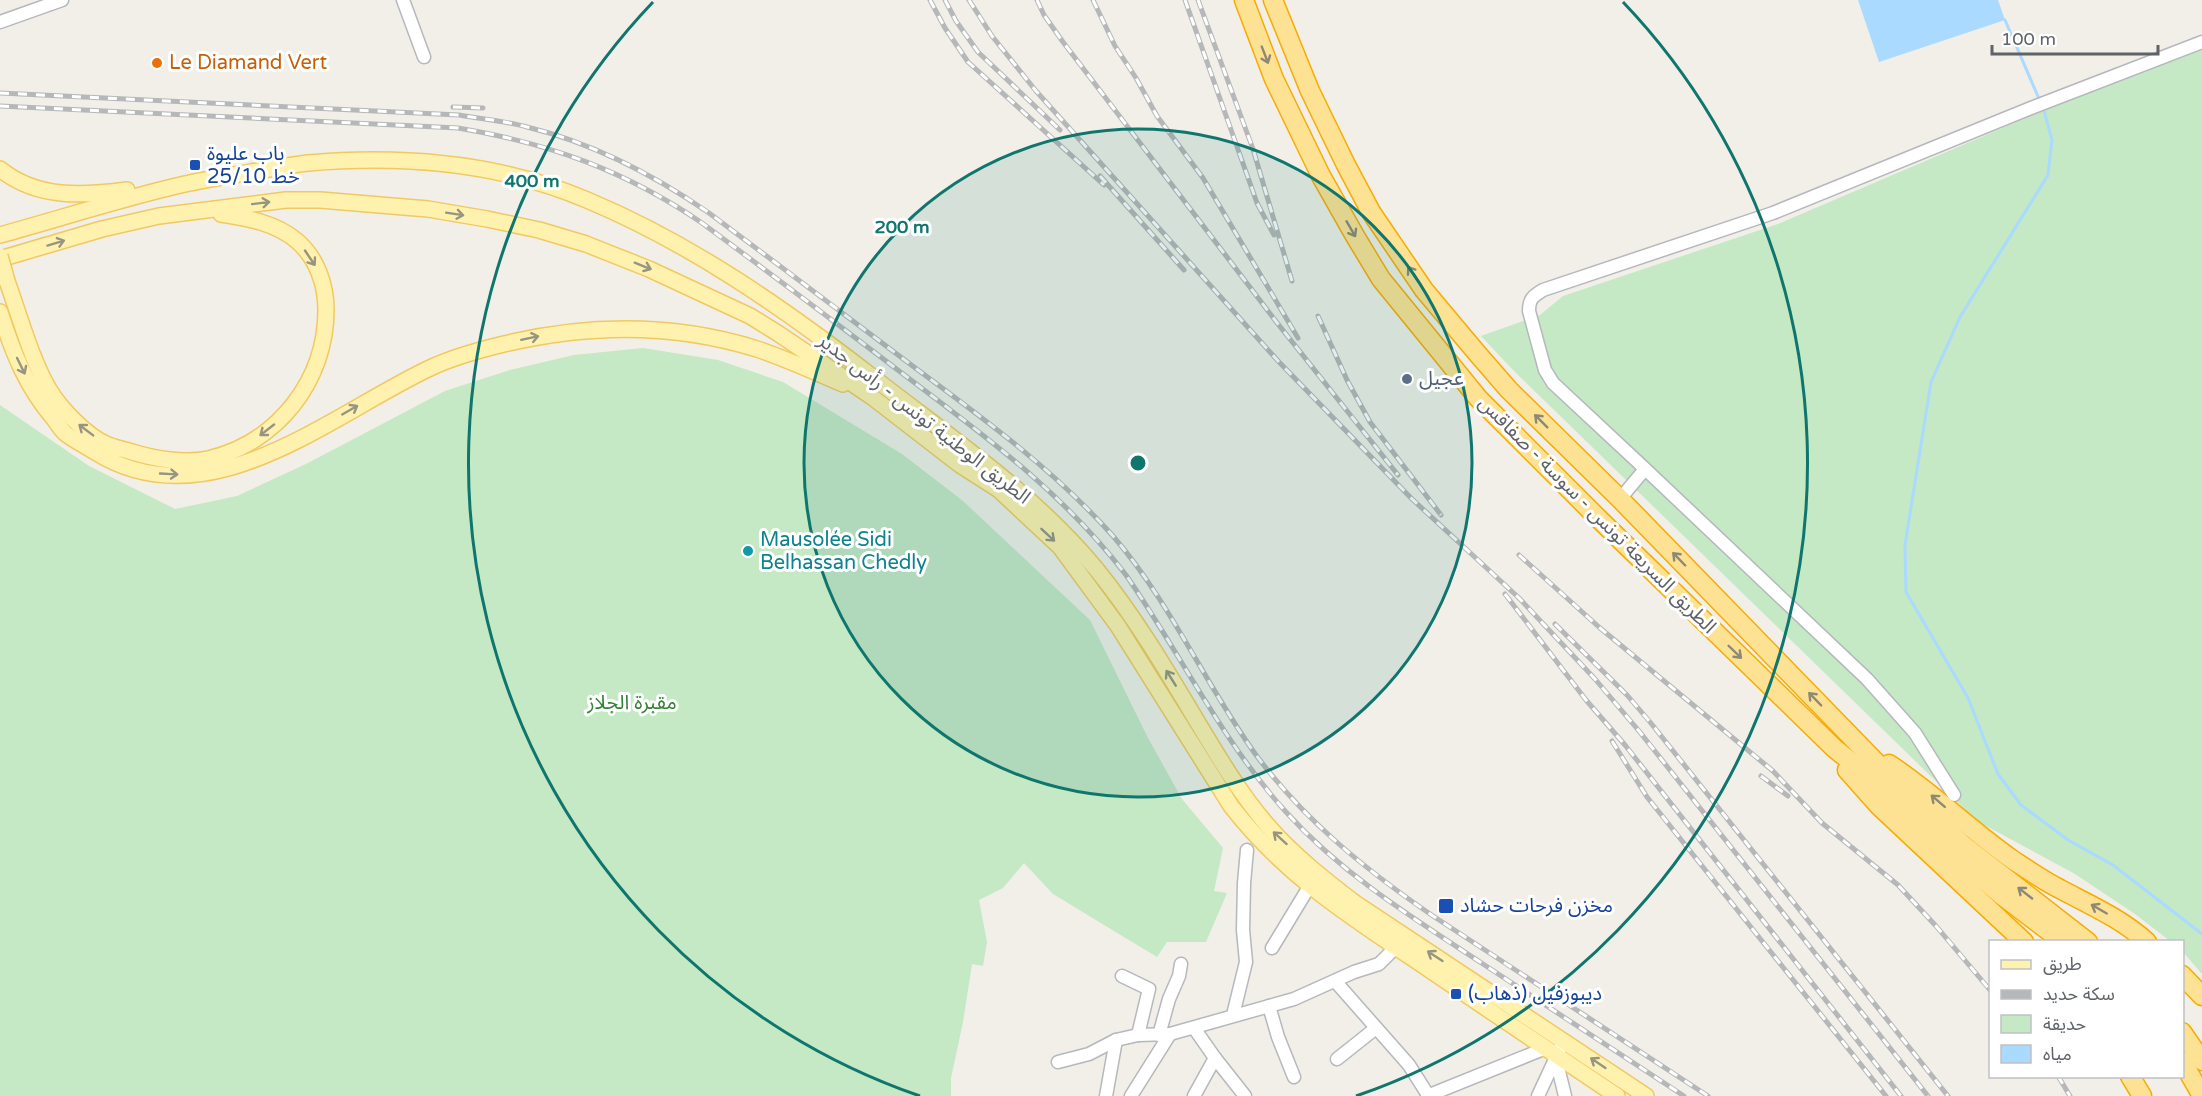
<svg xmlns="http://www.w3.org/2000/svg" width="2202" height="1096" font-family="'Varela Round','Noto Sans Arabic',sans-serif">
	<rect width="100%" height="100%" fill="#f1efe8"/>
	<g fill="#c5e8c5">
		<path d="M 2202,48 L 2202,974 L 2183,952 L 2182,942 L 2170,941 L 2135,914 L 2075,874 L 1977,821 L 1514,371 L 1481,336 L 1540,315 L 1563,296 L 1778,224 L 2033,115 Z"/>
		<path d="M 643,348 L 718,360 L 783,382 L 902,454 L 963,501 L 1090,620 L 1148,738 L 1182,799 L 1223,848 L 1214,891 L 1227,893 L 1206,942 L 1167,942 L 1157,957 L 1053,894 L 1024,863 L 1003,888 L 979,900 L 987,942 L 983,966 L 972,964 L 963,1022 L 951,1078 L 951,1096 L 0,1096 L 0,405 L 89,466 L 175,509 L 237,496 L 306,464 L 445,391 L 510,370 L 574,355 Z"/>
	</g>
	<path fill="#aadaff" d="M 1858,0 L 1998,0 L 2005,20 L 1879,62 Z"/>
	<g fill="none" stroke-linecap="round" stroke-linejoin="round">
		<g stroke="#aadaff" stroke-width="3">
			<path d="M 2005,20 L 2040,101"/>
			<path d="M 2043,107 L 2052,140 L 2048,175 L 1960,317 L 1931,382 L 1905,545 L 1906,592 L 1968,698 L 1998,774 L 2021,805 L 2068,840 L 2113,865 L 2202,934"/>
		</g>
		<defs>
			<g id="minor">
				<path d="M 403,0 L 424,57"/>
				<path d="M 0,22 L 62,0"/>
				<path d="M 1620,499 L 1645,469"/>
				<path d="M 1954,795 L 1915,733 L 1867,679 L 1641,465 L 1553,383 L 1545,370 L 1529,311 C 1529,299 1533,296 1543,290 L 1773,213 L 2031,108 L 2202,42"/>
				<path d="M 1272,948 L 1309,887"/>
				<path d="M 1122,976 L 1149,989 L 1138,1035"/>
				<path d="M 1335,981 L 1409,1065 L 1428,1095"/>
				<path d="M 1269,1006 L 1278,1037 L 1294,1077"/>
				<path d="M 1233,1015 L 1246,962 L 1243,930 L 1244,883 L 1247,850"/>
				<path d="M 1194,1028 L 1215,1058 L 1245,1096"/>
				<path d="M 1159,1035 L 1169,999 L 1179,976 L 1181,964"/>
				<path d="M 1555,1055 L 1565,1096"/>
				<path d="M 1337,1059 L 1376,1028"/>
				<path d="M 1058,1062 L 1089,1054 L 1116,1040 L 1138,1035 L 1170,1034 L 1294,999 L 1354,972 L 1379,964 L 1396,947"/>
				<path d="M 1106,1096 L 1116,1040"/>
				<path d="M 1131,1096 L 1170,1034"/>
				<path d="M 1194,1096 L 1215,1058"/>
				<path d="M 1427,1096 L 1546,1048"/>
				<path d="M 1538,1096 L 1564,1040"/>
			</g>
			<g id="major">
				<path d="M 0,169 C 37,199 83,196 127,190"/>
				<path d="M 0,235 C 62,218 123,198 185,184 C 206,179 229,176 251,172 C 270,169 289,165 308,163 C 401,155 500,163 587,200 C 690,243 782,307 870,375 C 948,436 1033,492 1097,570 C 1135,617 1167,671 1198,723 C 1219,758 1241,795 1268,826 C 1293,855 1325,880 1355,903 L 1646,1096"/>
				<path d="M 0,259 L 102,229 L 159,216 L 286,200 L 320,200 L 428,209 L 487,219 L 539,230 L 586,244 L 649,269 L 750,316 L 779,334 L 872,397 L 960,465 L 999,490 L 1060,547 L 1118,626 L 1231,806 C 1287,878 1354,919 1427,968 C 1490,1011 1554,1054 1617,1096"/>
				<path d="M 7,281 C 19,314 32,362 50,391 C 61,409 87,436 106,444 C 114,448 124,449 132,452 C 155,459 185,464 208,459 C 277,443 326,381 326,310 C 326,285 317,258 297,241 C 276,223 248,218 221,214"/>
				<path d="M 0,312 C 13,353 26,386 54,419 C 58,424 61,430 66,434 C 75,441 86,446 95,452 C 208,523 330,415 430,368 C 453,357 479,350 504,344 C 588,324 674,323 757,349 C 787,359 815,372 843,384"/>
			</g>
			<g id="highway">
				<path d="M 1244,0 L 1274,79 L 1321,176 L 1355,236 L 1381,279 L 1478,398 L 1600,520 L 1834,748 L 1888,792 L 1953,854 L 2000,894 L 2063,942"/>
				<path d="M 1273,0 L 1310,91 L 1346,165 L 1371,212 L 1424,290 L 1476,352 L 1509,390 L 1620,499 L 1903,790 L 1962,844 L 2088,942"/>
				<path d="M 1889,764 C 1933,793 1970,830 2013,860 C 2028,870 2044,881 2060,889 C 2090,905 2122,919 2147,942"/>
				<path d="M 1847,770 L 1879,806 L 2024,942"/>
				<path d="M 2182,975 L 2202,996"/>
				<path d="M 2182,1032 L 2202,1061"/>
				<path d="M 2182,1061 L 2202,1096"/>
				<path d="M 2130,1076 L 2142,1096"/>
			</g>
		</defs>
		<use href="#minor" stroke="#b5b8bc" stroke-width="15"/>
		<use href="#major" stroke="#f2c960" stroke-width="18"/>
		<use href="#highway" stroke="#f9ab00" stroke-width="21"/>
		<use href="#minor" stroke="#fff" stroke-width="12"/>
		<use href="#major" stroke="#fff2af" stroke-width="15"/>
		<use href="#highway" stroke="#fde293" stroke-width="18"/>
		<defs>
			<g id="rail">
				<path d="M 930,0 L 945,28 L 968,62 L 1104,185"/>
				<path d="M 945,0 L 956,21 L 978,52 L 1060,130"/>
				<path d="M 969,0 L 992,36 L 1036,91 L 1279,362 L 1412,499 L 1519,598 L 1595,679 L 1639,731 L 1928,1096"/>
				<path d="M 1037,0 L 1044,15 L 1063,42 L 1278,324 L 1398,475"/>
				<path d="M 1093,0 L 1115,46 L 1136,78 L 1157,116 L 1203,178 L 1298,338"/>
				<path d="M 1185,0 L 1257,203 L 1274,235"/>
				<path d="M 1198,0 L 1253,149 L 1292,281"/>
				<path d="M 0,93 L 459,115 C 482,119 505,121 527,127 C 593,143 654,175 709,213 C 779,265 849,318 918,370 C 987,421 1056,472 1113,536 C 1170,602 1205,684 1256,755 C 1305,821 1366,870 1433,916 L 1708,1096"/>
				<path d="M 0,106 L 458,128 C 549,143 626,171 702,223 C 771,274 839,325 907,377 C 989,439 1063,493 1126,575 C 1180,653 1222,741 1286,812 C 1343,875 1413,918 1483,964 C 1550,1008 1617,1052 1684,1096"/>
				<path d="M 453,107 L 483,108"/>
				<path d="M 1100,176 L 1184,270"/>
				<path d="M 1318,316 L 1347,380 L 1370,422 L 1441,515"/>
				<path d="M 1519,555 L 1600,628 L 1773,771 L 1822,823 L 1898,885 L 1936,926 L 1990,990"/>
				<path d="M 1505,594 L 1586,700 L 1625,745 L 1901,1096"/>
				<path d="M 1555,624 L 1627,695 L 1650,722 L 1948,1096"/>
				<path d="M 1612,741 L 1647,797 L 1886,1096"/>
				<path d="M 1761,776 L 1788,796"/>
				<path d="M 2058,1076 L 2070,1096"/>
			</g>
		</defs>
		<use href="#rail" stroke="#b6b7b8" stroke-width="5"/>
		<use href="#rail" stroke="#fff" stroke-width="3" stroke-dasharray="9" stroke-linecap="butt"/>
		<defs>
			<path id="major-bridge" d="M 0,256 L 7,281"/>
		</defs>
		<use href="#major-bridge" stroke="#f2c960" stroke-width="18" stroke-linecap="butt"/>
		<use href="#major-bridge" stroke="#fff2af" stroke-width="15"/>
	</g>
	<defs><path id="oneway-shaft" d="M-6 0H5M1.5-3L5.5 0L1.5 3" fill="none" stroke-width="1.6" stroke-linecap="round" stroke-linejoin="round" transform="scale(1.5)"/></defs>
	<g stroke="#8e8975">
		<use href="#oneway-shaft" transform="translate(1265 55) rotate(69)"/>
		<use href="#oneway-shaft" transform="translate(1351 229) rotate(60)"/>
		<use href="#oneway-shaft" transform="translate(1413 274) rotate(-125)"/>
		<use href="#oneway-shaft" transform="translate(1541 421) rotate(-135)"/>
		<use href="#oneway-shaft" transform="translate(1679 559) rotate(-134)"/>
		<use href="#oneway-shaft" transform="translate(1735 652) rotate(44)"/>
		<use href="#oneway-shaft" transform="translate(1815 699) rotate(-134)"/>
		<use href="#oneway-shaft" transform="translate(1938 801) rotate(-139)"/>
		<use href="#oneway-shaft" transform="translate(2025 893) rotate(-142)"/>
		<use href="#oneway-shaft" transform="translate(2099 909) rotate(-150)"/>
	</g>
	<g stroke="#979581">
		<use href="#oneway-shaft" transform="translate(261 203) rotate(-7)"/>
		<use href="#oneway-shaft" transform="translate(455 214) rotate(9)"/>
		<use href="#oneway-shaft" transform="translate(56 243) rotate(-17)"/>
		<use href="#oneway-shaft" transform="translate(310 258) rotate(56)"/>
		<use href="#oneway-shaft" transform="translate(643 266) rotate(22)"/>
		<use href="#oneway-shaft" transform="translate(530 338) rotate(-12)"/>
		<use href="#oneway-shaft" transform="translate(21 366) rotate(64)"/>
		<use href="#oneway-shaft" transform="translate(350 410) rotate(-30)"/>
		<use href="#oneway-shaft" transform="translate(86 430) rotate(-143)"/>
		<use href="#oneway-shaft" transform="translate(267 430) rotate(142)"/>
		<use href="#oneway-shaft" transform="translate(169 474) rotate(3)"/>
		<use href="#oneway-shaft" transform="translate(1048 535) rotate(43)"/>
		<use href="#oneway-shaft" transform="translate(1171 678) rotate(-122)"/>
		<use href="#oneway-shaft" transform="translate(1280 838) rotate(-138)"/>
		<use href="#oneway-shaft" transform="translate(1435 956) rotate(-147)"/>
		<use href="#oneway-shaft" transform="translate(1598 1063) rotate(-146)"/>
	</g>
	<circle cx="1138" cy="463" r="334" fill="#0f766e" fill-opacity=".12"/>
	<g fill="none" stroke="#0f766e" stroke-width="3">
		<circle cx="1138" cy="463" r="334"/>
		<path d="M920 1096A669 669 0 0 1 653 2M1623 2A669 669 0 0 1 1356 1096"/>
	</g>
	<circle fill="#e8710a" stroke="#fff" stroke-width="2" cx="157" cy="63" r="6"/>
	<g fill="#1a4fb4" stroke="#fff" stroke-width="2">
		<rect x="189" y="159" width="12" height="12" rx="3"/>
		<rect x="1438" y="898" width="16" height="16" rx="3"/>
		<rect x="1450" y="988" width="12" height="12" rx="3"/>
	</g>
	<circle fill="#5c6f8a" stroke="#fff" stroke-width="2" cx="1407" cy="379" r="6"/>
	<circle fill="#0f9aa8" stroke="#fff" stroke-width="2" cx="748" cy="551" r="6"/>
	<g text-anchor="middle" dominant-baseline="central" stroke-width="6" stroke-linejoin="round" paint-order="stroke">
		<g font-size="20" fill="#c56008" stroke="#fff" text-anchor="start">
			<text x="169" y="63">Le Diamand Vert</text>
		</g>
		<g font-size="20" fill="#164399" stroke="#fff" text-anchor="start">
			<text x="207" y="154">باب عليوة<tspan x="207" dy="23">خط 25/10</tspan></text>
			<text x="1460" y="906">مخزن فرحات حشاد</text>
			<text x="1468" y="994">ديبوزفيل (ذهاب)</text>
		</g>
		<g font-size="20" fill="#4e5e75" stroke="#fff" text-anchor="start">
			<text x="1419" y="379">عجيل</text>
		</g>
		<g font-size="20" fill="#5f6368" stroke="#fff">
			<text transform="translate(924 419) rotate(38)">الطريق الوطنية تونس - رأس جدير</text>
			<text transform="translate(1597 515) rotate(45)">الطريق السريعة تونس - سوسة - صفاقس</text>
		</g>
		<g font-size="20" fill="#0d838f" stroke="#fff" text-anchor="start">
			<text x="760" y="540">Mausolée Sidi<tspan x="760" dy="23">Belhassan Chedly</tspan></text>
		</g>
		<g font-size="20" fill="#348238" stroke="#fff">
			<text x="632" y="703">مقبرة الجلاز</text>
		</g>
	</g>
	<circle cx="1138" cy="463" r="9" fill="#0f766e" stroke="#fff" stroke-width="3"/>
	<g font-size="18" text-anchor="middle" font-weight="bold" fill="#0f766e" stroke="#fff" stroke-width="6" stroke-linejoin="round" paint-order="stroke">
		<text x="532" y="187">400 m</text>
		<text x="902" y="233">200 m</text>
	</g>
	<rect x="1989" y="940" width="195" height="138" fill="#ffffff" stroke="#bfc1c3" stroke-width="1.5"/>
	<rect x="2001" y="960" width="30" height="9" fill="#fff2af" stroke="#bfc1c3" stroke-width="1.5"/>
	<text x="2043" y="970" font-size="18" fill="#5f6368">طريق</text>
	<rect x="2001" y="990" width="30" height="9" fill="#b6b7b8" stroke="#bfc1c3" stroke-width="1.5"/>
	<text x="2043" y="1000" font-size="18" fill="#5f6368">سكة حديد</text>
	<rect x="2001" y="1015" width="30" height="18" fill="#c5e8c5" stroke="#bfc1c3" stroke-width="1.5"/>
	<text x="2043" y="1030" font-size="18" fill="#5f6368">حديقة</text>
	<rect x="2001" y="1045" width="30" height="18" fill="#aadaff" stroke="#bfc1c3" stroke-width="1.5"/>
	<text x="2043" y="1060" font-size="18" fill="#5f6368">مياه</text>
	<path d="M1992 45v9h166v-9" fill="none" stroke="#5f6368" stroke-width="3"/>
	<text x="2001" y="45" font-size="18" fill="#5f6368" stroke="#ffffff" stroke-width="4.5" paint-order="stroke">100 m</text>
</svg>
